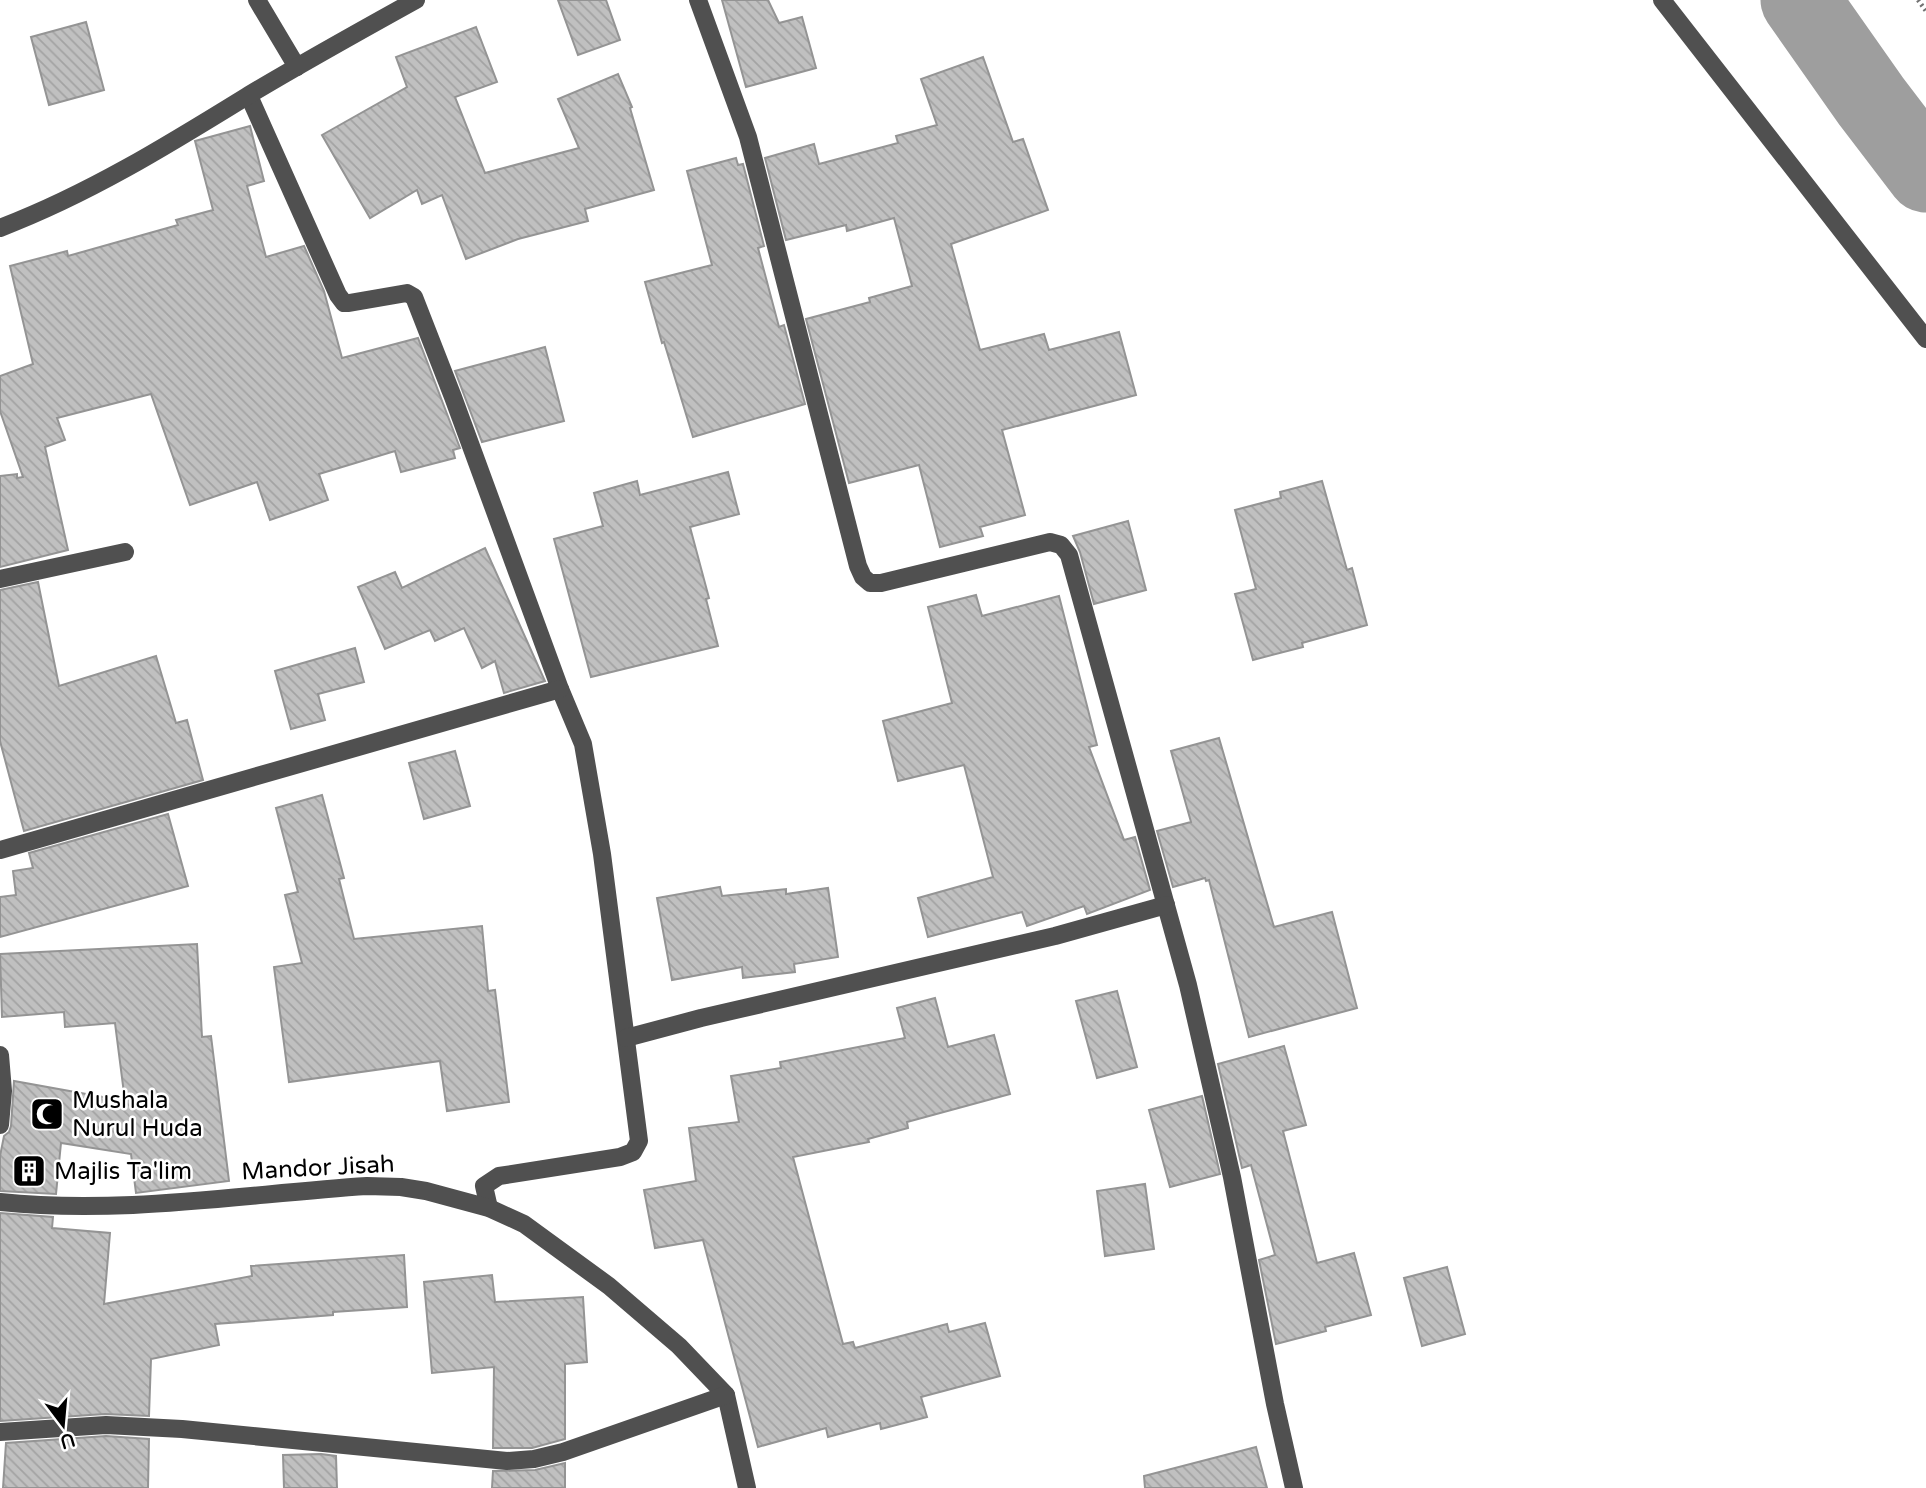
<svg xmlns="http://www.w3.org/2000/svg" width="1926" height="1488" font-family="'Varela Round',sans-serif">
	<defs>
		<pattern id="building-back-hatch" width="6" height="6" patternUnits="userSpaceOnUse" patternTransform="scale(1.75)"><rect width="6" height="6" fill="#c0c0c0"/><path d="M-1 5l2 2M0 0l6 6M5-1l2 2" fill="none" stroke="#a3a3a3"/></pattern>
	</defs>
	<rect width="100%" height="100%" fill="#fff"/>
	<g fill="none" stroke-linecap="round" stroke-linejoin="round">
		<path stroke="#9e9e9e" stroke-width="79" d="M 1800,0 L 1871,101 L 1926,173"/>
	</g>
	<g fill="url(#building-back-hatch)" stroke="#949494" stroke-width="2">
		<path d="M 558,0 L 606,0 L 620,40 L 578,55 Z"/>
		<path d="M 722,0 L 768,0 L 779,23 L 802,17 L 816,68 L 746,87 Z"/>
		<path d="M 86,22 L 104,90 L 49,105 L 31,37 Z"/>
		<path d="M 476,27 L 497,82 L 455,97 L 485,173 L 579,148 L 558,99 L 618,74 L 632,107 L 630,108 L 654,190 L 585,209 L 588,221 L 518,239 L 466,259 L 442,195 L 422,204 L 417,190 L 370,218 L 322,135 L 407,87 L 396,57 Z"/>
		<path d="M 983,57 L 1013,142 L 1023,139 L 1048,210 L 951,244 L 980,350 L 1044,334 L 1049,350 L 1119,332 L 1136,395 L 1002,430 L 1025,515 L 980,527 L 983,536 L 940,547 L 919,465 L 849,483 L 806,319 L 870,302 L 869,298 L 912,286 L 894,218 L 847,231 L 846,225 L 786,240 L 765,158 L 814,144 L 819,164 L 898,143 L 896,136 L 937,125 L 921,79 Z"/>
		<path d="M 250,126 L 264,181 L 247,186 L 266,257 L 304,246 L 324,291 L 342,358 L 418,338 L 460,448 L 453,450 L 455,458 L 401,472 L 395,451 L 319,474 L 328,500 L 270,520 L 257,482 L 190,505 L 151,394 L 57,418 L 65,440 L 45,447 L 68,550 L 0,567 L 0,476 L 17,474 L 17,478 L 23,477 L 0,411 L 0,376 L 33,364 L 10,266 L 67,251 L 68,256 L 178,225 L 176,220 L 213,210 L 195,141 Z"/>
		<path d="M 736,158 L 738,165 L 743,164 L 764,246 L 758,248 L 779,327 L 784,325 L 805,404 L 693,437 L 664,342 L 662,343 L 645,282 L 712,265 L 687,171 Z"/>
		<path d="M 545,347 L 564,421 L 482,442 L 455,371 Z"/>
		<path d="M 728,472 L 739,514 L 690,527 L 709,598 L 706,599 L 718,646 L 591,677 L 554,539 L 603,526 L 594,493 L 637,481 L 640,495 Z"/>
		<path d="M 1322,481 L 1347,570 L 1352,568 L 1367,625 L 1302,643 L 1303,647 L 1253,660 L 1235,594 L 1256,589 L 1235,510 L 1281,498 L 1280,492 Z"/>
		<path d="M 1128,521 L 1146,590 L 1094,604 L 1080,552 L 1073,536 Z"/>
		<path d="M 485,548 L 545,681 L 504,693 L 495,661 L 482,668 L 464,628 L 435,641 L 430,630 L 385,649 L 358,587 L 395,572 L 402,588 Z"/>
		<path d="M 38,582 L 59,686 L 156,656 L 176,723 L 187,720 L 203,780 L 24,831 L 0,741 L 0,590 Z"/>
		<path d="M 976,595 L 982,616 L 1059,596 L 1097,745 L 1089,747 L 1124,840 L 1135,837 L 1150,890 L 1087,914 L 1084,906 L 1027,926 L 1022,912 L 928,937 L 918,898 L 993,877 L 964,765 L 898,781 L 883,721 L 952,703 L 928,607 Z"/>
		<path d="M 355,648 L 364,682 L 318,694 L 325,720 L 291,729 L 275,671 Z"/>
		<path d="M 1219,738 L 1274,927 L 1332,912 L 1357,1008 L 1249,1037 L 1209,880 L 1206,881 L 1205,878 L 1173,887 L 1157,831 L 1191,822 L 1171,751 Z"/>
		<path d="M 455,751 L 470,806 L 424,819 L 409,763 Z"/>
		<path d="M 322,795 L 344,878 L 339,879 L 354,939 L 482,926 L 488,991 L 495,990 L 509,1102 L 447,1111 L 440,1061 L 289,1082 L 274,967 L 302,963 L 285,895 L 298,892 L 276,808 Z"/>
		<path d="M 168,814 L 188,886 L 0,937 L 0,897 L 16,895 L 13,871 L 33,868 L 29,853 Z"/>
		<path d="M 720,887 L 722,896 L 786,889 L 786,894 L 828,888 L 838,957 L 794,964 L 795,972 L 743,978 L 742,967 L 672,980 L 657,898 Z"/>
		<path d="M 197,944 L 202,1037 L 211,1036 L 229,1181 L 136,1193 L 131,1154 L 61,1143 L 56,1194 L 0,1191 L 0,1156 L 4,1136 L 9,1132 L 11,1126 L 14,1081 L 125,1101 L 115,1023 L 65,1027 L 64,1012 L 2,1017 L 0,954 Z"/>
		<path d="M 1117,991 L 1137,1067 L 1097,1078 L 1076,1001 Z"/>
		<path d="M 935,998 L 948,1047 L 994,1035 L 1010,1094 L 907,1122 L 908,1128 L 868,1139 L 869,1142 L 793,1157 L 843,1344 L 853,1342 L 855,1348 L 947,1324 L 949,1332 L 985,1323 L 1000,1376 L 921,1397 L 927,1417 L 881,1429 L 880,1423 L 828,1437 L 826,1428 L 758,1447 L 703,1240 L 655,1248 L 644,1190 L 696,1181 L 689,1128 L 739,1122 L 731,1076 L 781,1068 L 780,1062 L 905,1038 L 897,1008 Z"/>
		<path d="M 1284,1046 L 1306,1125 L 1283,1131 L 1317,1263 L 1354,1253 L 1371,1315 L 1325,1327 L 1326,1331 L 1276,1344 L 1259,1260 L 1275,1255 L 1251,1165 L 1242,1168 L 1218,1064 Z"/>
		<path d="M 1202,1096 L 1220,1174 L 1170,1187 L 1149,1110 Z"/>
		<path d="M 1145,1184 L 1154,1249 L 1105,1256 L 1097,1191 Z"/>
		<path d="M 0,1213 L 53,1217 L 52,1228 L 110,1233 L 104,1304 L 252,1276 L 251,1266 L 404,1255 L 407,1307 L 333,1312 L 333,1315 L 215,1324 L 219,1345 L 151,1359 L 149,1416 L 105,1414 L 0,1421 Z"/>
		<path d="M 1447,1267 L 1465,1334 L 1422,1346 L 1404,1278 Z"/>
		<path d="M 492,1275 L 495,1302 L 583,1297 L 587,1362 L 565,1364 L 565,1439 L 532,1448 L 493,1448 L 494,1367 L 432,1373 L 424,1282 Z"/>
		<path d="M 106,1436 L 149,1439 L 148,1488 L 3,1488 L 6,1443 Z"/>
		<path d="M 1256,1447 L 1267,1488 L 1145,1488 L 1144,1476 Z"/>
		<path d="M 321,1454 L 336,1456 L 337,1488 L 284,1488 L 283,1455 Z"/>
		<path d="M 565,1463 L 565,1488 L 492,1488 L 493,1471 L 535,1470 Z"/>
	</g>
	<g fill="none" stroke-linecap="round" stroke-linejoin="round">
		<path stroke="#727272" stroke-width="4.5" stroke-dasharray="2 3.5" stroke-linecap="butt" d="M 1918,0 L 1926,11"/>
		<g stroke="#505050" stroke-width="18">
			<path d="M 257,0 L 297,67"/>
			<path d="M 698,0 L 748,137 L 858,566 L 863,577 L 870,583 L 881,583 L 1050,542 L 1061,545 L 1069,555 L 1188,985 L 1232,1177 L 1275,1404 L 1294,1488"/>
			<path d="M 1662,0 L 1926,339"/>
			<path d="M 249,96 L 338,295 L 344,303 L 349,303 L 407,293 L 414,297 L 453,397 L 560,689 L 583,744 L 602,854 L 639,1141 L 633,1152 L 620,1157 L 499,1176 L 484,1186 L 489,1208"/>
			<path d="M 0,228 C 89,194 168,145 249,95 C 304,62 360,31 416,0"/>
			<path d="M 0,579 L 125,552"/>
			<path d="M 0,850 L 560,689"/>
			<path d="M 626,1038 L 701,1018 L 1055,936 L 1166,905"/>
			<path d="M 0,1055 L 3,1091 L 0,1125"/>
			<path d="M 0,1202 C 122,1215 245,1194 367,1186 L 401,1187 L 426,1191 L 489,1208 L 524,1224 L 609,1286 L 679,1346 L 726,1395 L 747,1488"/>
			<path d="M 0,1432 L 106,1425 L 182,1429 L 507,1461 L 534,1459 L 563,1452 L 726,1395"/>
		</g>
	</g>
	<defs>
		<symbol id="mosque-square" viewBox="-11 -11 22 22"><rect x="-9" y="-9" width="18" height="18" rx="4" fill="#000" stroke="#fff"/><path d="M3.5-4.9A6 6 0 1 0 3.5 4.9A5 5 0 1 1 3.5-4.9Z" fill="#fff"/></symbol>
		<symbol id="building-square" viewBox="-11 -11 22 22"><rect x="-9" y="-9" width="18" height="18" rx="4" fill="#000" stroke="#fff"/><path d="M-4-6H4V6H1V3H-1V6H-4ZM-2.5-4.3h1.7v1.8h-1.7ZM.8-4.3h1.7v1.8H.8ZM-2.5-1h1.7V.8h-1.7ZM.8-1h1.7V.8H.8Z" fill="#fff"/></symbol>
	</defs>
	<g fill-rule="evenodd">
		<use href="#mosque-square" x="28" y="1095" width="38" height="38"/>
		<use href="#building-square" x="10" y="1152" width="38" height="38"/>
	</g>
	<g text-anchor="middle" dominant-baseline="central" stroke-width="5" stroke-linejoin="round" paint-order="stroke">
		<g font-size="24" fill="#000" stroke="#fff" text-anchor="start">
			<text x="72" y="1100">Mushala<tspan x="72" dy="28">Nurul Huda</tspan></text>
			<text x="54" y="1171">Majlis Ta'lim</text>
		</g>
		<g font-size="24" fill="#000" stroke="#fff">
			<text transform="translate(318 1168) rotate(-3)">Mandor Jisah</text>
		</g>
	</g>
	<g transform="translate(63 1425) rotate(164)" stroke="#ffffff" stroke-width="5" paint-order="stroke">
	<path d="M0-5L12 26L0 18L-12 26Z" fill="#000000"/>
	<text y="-10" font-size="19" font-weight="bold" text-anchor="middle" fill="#000000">U</text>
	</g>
</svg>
